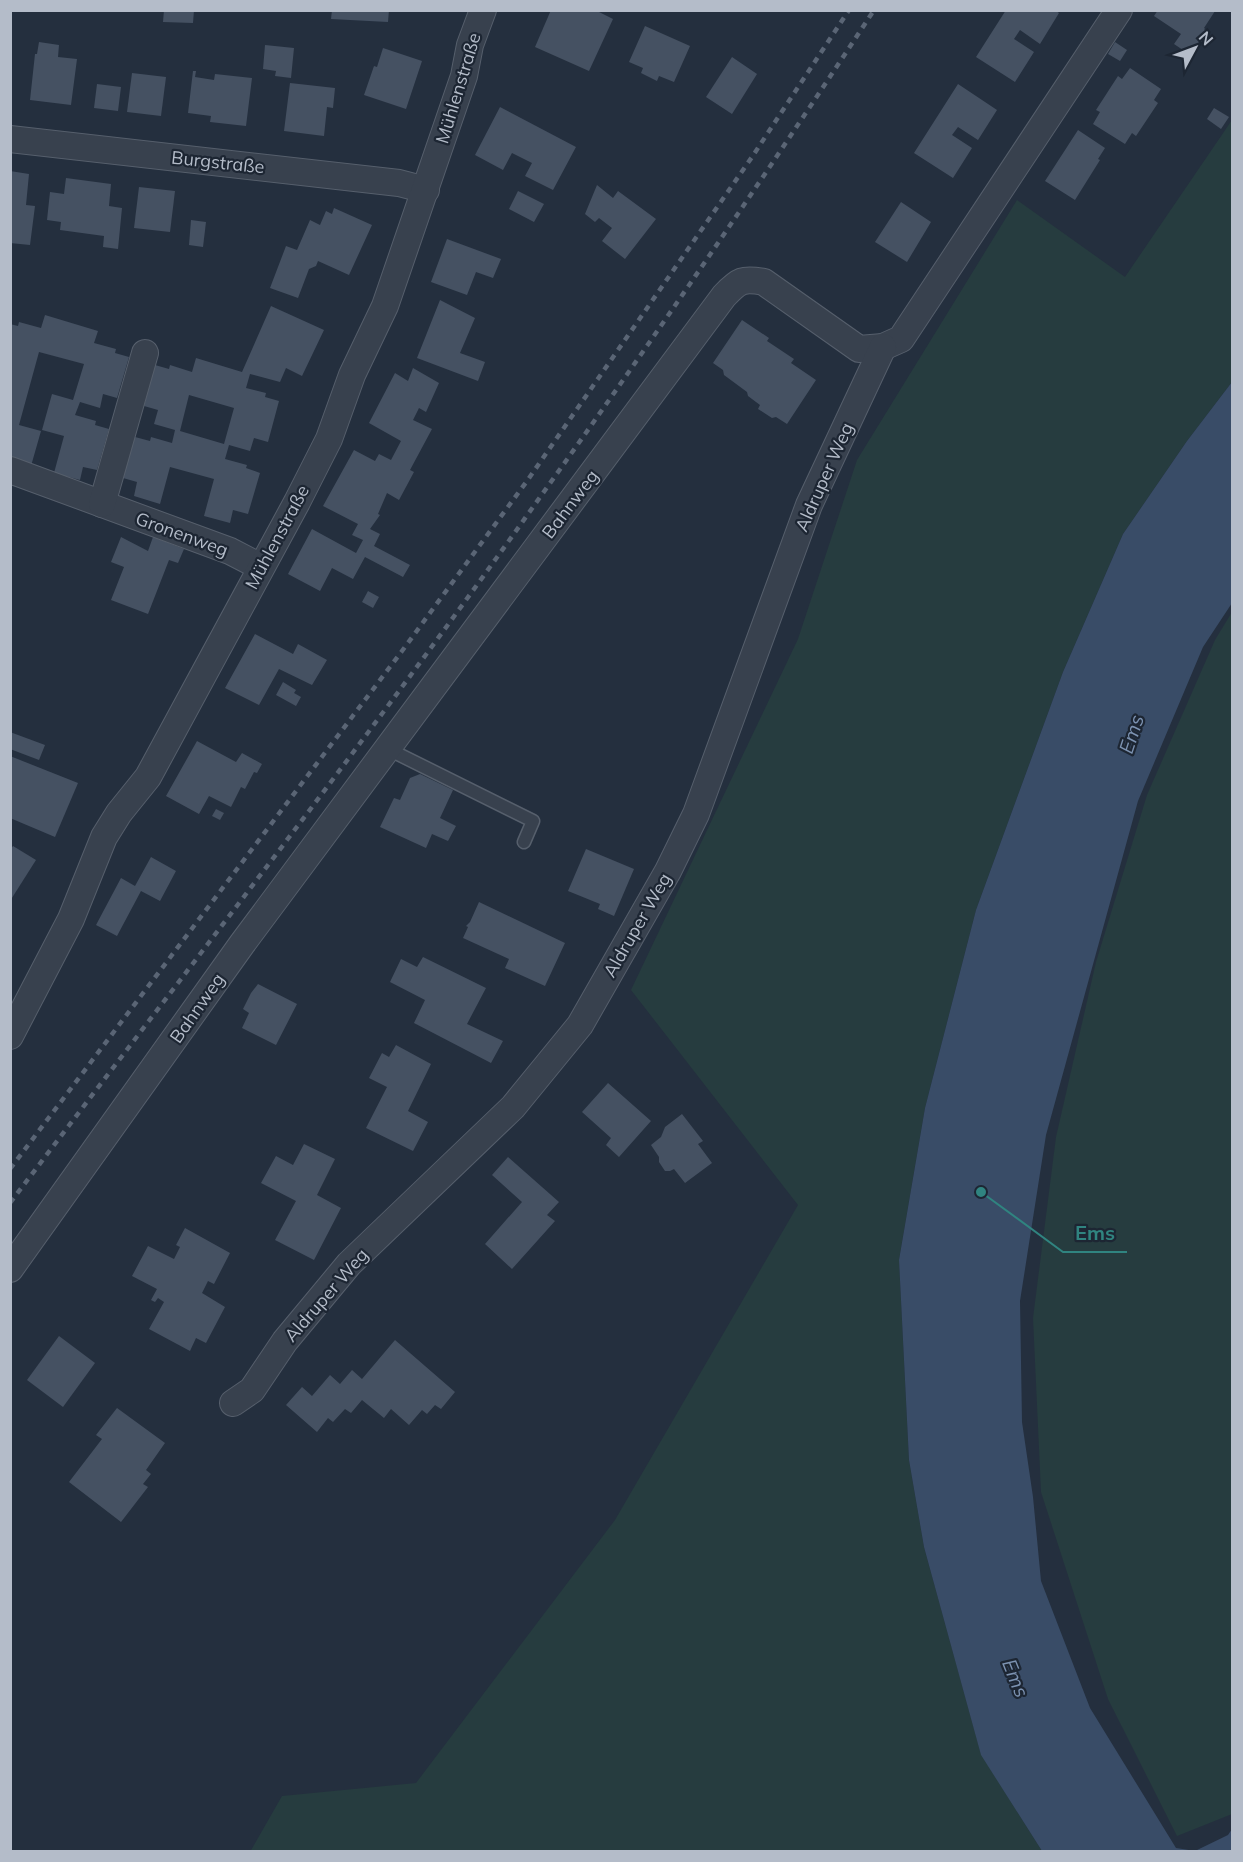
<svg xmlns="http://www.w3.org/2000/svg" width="1243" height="1862" font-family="Mulish,sans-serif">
	<rect width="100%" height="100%" fill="#242f3e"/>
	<g fill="#263c3f">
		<path d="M 1232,120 L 1232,382 L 1187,441 L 1123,534 L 1063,672 L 976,910 L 925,1108 L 899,1260 L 909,1460 L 924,1547 L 981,1754 L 1042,1851 L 250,1852 L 282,1796 L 416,1783 L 615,1520 L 798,1205 L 631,990 L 798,639 L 857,460 L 1017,200 L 1125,277 Z"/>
		<path d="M 1232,612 L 1232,1814 L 1177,1836 L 1108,1699 L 1041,1492 L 1033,1318 L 1056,1137 L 1096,962 L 1147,795 L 1215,640 Z"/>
	</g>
	<path fill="#394c67" d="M 1232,382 L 1232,603 L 1203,647 L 1138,801 L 1046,1135 L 1020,1301 L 1022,1422 L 1033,1497 L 1041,1581 L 1090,1708 L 1176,1848 L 1195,1851 L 1228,1835 L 1232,1829 L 1232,1851 L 1042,1851 L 981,1755 L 924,1547 L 909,1460 L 899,1260 L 925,1108 L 976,910 L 1063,672 L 1123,534 L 1187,441 Z"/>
	<g fill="#455162" fill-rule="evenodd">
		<path d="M 164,10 L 194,10 L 193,23 L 163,22 Z"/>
		<path d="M 332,10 L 389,10 L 388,22 L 331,19 Z"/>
		<path d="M 551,10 L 595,10 L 613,19 L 589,71 L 535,47 Z"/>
		<path d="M 1006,10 L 1055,10 L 1059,13 L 1040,44 L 1020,30 L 1014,39 L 1034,52 L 1015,82 L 976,57 Z"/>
		<path d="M 1158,10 L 1214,10 L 1215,11 L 1204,28 L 1209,32 L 1192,56 L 1174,44 L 1181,34 L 1154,16 Z"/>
		<path d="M 645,26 L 690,46 L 674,82 L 659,76 L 657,81 L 641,73 L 643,68 L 629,62 Z"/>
		<path d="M 39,42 L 59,45 L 58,57 L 77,59 L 71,105 L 30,100 L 35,54 L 37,54 Z"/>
		<path d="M 1115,42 L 1127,50 L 1120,61 L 1108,54 Z"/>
		<path d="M 265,45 L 294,48 L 291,78 L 275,76 L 276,71 L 263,69 Z"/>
		<path d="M 383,48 L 422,61 L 406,109 L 364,95 L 374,66 L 377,67 Z"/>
		<path d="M 732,57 L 757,74 L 732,114 L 706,97 Z"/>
		<path d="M 1130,68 L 1161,89 L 1154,100 L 1158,103 L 1136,136 L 1132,133 L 1125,144 L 1093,124 L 1100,112 L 1096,110 L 1118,76 L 1122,79 Z"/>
		<path d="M 193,71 L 196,71 L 195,77 L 214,80 L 215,74 L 252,78 L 246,126 L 210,122 L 211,116 L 188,113 Z"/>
		<path d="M 132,73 L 166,77 L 161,116 L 127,112 Z"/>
		<path d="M 290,83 L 335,88 L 333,108 L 327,107 L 324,136 L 284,131 Z"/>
		<path d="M 97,84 L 121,87 L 118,111 L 94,108 Z"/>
		<path d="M 958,84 L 997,110 L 978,140 L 958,127 L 952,135 L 972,148 L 953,178 L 914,153 Z"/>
		<path d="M 500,107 L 576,147 L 553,190 L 525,176 L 532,163 L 512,153 L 503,170 L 475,155 Z"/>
		<path d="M 1214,108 L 1229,117 L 1221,129 L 1207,119 Z"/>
		<path d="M 1078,130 L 1105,148 L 1098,159 L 1100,160 L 1075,200 L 1045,181 Z"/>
		<path d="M 10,171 L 29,174 L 26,205 L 35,206 L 30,245 L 10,243 Z"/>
		<path d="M 66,178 L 111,184 L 109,206 L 122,208 L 118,249 L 103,247 L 104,236 L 60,230 L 61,222 L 47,220 L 50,192 L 64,194 Z"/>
		<path d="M 597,185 L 613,198 L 618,191 L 656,219 L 625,259 L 602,241 L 612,228 L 599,218 L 595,222 L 585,214 Z"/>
		<path d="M 139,187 L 175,191 L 170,232 L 134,228 Z"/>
		<path d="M 518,191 L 544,204 L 534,222 L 509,209 Z"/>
		<path d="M 901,202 L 931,222 L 907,262 L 875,242 Z"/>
		<path d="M 334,208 L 372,225 L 349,275 L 318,261 L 316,266 L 309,269 L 298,298 L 270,288 L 286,246 L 297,250 L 310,220 L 320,225 L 326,211 L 332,214 Z"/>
		<path d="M 191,220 L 206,222 L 203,247 L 189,245 Z"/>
		<path d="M 447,239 L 501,259 L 493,278 L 476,272 L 467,295 L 431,282 Z"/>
		<path d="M 440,300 L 475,318 L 460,353 L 485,362 L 478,381 L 417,358 Z"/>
		<path d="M 271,306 L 324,330 L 302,376 L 286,368 L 280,382 L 250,374 L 246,388 L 266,393 L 265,397 L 279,401 L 268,442 L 254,438 L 250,451 L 229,445 L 225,459 L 247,465 L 246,468 L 260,473 L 248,514 L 233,510 L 230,523 L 204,516 L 214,479 L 170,467 L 160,504 L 134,496 L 137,482 L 123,478 L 135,437 L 150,441 L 151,437 L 172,443 L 175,430 L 154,424 L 158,410 L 144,406 L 155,365 L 169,369 L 170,365 L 192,372 L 196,358 L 242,372 ZM 189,395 L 234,408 L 224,444 L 180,431 Z"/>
		<path d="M 45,315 L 98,331 L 94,343 L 116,349 L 115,353 L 129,357 L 117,398 L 103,394 L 100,408 L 80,402 L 75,415 L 96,421 L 95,425 L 109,429 L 97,470 L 83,467 L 80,480 L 54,473 L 64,436 L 42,430 L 52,394 L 73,400 L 84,364 L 39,352 L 19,425 L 41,431 L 31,466 L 10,458 L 10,324 L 18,326 L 19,322 L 41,328 Z"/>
		<path d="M 742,320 L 769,338 L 767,341 L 794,359 L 791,363 L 816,380 L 787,424 L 776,417 L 772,418 L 758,409 L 760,405 L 748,396 L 747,392 L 724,375 L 723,370 L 713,363 Z"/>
		<path d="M 413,368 L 439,383 L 426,412 L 419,408 L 413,420 L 432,429 L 410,470 L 414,472 L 399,500 L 387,493 L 378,514 L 380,515 L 370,529 L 380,534 L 374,546 L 410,565 L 403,577 L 365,557 L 353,579 L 332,568 L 320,591 L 288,574 L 312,529 L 356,553 L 363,540 L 352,535 L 358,524 L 323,506 L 354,450 L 375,461 L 379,454 L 391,460 L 401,441 L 369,423 L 395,373 L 408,381 Z"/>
		<path d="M 121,537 L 148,551 L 153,537 L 184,549 L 178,563 L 169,560 L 148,614 L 111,600 L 124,567 L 111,562 Z"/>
		<path d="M 368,591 L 379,597 L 373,608 L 362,602 Z"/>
		<path d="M 255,634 L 293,654 L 298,644 L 327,660 L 312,685 L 279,669 L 259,705 L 225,688 Z"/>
		<path d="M 283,682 L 296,690 L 294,693 L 301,697 L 296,706 L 276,695 Z"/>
		<path d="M 10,732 L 45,745 L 39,760 L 10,749 Z"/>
		<path d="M 197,741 L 236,762 L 242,753 L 262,764 L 257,773 L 254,772 L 245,789 L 241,787 L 231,807 L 209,796 L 199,814 L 166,796 Z"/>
		<path d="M 10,756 L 78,783 L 55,837 L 10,818 Z"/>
		<path d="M 420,774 L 453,790 L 440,818 L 456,826 L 448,841 L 432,834 L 426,848 L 380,827 L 394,798 L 400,800 L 410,778 Z"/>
		<path d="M 216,809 L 224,813 L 220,820 L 212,816 Z"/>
		<path d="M 13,846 L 36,860 L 10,901 L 10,850 Z"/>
		<path d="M 586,849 L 634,869 L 614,916 L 598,909 L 600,904 L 568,891 Z"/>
		<path d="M 151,857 L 176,871 L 160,901 L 141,891 L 117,936 L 96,925 L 121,878 L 135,886 Z"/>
		<path d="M 479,902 L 565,943 L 545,986 L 505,968 L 509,959 L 463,938 L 468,927 L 466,926 L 470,922 Z"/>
		<path d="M 423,957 L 486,988 L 467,1024 L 503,1041 L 491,1063 L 414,1023 L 425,1000 L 390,982 L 401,959 L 417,967 Z"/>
		<path d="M 258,984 L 297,1004 L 276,1045 L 242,1028 L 249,1013 L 243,1009 L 251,993 Z"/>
		<path d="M 396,1045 L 431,1064 L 408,1111 L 428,1122 L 413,1151 L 366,1128 L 387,1087 L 369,1078 L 382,1053 L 389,1057 Z"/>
		<path d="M 608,1083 L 651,1121 L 619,1157 L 606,1145 L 611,1138 L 582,1112 Z"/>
		<path d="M 682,1114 L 703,1141 L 698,1144 L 712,1163 L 685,1183 L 674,1169 L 670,1171 L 665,1171 L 659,1162 L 659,1157 L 651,1145 L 661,1137 L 665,1127 Z"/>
		<path d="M 304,1144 L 335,1159 L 317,1195 L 341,1208 L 314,1260 L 275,1240 L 296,1201 L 261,1183 L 276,1156 L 293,1165 Z"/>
		<path d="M 508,1157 L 559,1202 L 547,1215 L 555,1221 L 512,1269 L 485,1244 L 522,1202 L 492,1175 Z"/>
		<path d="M 185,1228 L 230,1253 L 214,1284 L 208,1281 L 202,1293 L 225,1307 L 206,1343 L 196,1338 L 190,1351 L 149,1329 L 164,1302 L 158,1298 L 155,1302 L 151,1300 L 157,1289 L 132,1276 L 148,1246 L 174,1259 L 180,1247 L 176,1245 Z"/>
		<path d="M 59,1336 L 95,1363 L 63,1407 L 27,1380 Z"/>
		<path d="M 395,1340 L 455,1392 L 441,1409 L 435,1405 L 427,1414 L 422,1410 L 409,1425 L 391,1409 L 384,1418 L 362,1400 L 351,1413 L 345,1409 L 333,1422 L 328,1418 L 317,1432 L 286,1405 L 302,1387 L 312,1396 L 330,1375 L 340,1384 L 352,1370 L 362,1379 Z"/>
		<path d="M 117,1408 L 165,1443 L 146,1470 L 151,1474 L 143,1484 L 148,1487 L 121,1522 L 69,1482 L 102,1439 L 96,1435 Z"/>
	</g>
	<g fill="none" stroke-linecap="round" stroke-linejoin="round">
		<defs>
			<path id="lane" d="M 388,749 L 533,821 L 524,842"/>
			<g id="street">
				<path d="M 10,139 L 399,183 L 426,190"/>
				<path d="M 10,470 L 230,551 L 261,567"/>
				<path d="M 102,504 L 145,353"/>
				<path d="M 10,1036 L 71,919 L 104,837 L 119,813 L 148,777 L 297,502 L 329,439 L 352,375 L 385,306 L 464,76 L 470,45 L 483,10"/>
				<path d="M 10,1269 L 242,944 L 724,296 C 739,280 743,278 764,282 L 859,349 L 883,347 L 901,339 L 1119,10"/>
				<path d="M 233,1403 L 252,1390 L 285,1341 L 349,1264 L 513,1107 L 580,1025 L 668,871 L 696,814 L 809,505 L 883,347"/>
			</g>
		</defs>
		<use href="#lane" stroke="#565f6c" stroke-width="15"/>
		<use href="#street" stroke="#565f6c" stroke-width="28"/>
		<use href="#lane" stroke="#38414e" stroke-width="12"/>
		<use href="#street" stroke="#38414e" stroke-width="26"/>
		<g stroke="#5a6575" stroke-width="4.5" stroke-dasharray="6 6" stroke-linecap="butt">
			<path d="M 10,1169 L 402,651 L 527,481 L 752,157 L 849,10"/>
			<path d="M 10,1203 C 189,967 372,734 543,493 C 657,334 767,173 874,10"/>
		</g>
	</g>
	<g text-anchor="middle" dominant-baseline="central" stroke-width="4.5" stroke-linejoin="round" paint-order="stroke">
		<g font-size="18" fill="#b4bcc9" stroke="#1d2633">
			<text transform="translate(458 88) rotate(-73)">Mühlenstraße</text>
			<text transform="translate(218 162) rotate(6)">Burgstraße</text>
			<text transform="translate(824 477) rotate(-66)">Aldruper Weg</text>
			<text transform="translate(570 504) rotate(-53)">Bahnweg</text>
			<text transform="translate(182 534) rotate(20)">Gronenweg</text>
			<text transform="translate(277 537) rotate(-62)">Mühlenstraße</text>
			<text transform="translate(637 925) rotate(-60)">Aldruper Weg</text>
			<text transform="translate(197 1008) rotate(-55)">Bahnweg</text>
			<text transform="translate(326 1295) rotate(-49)">Aldruper Weg</text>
		</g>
		<g font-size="20" font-style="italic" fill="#7c92b1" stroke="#1d2633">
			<text transform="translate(1131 734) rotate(-72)">Ems</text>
			<text transform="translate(1016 1678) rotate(68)">Ems</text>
		</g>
	</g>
	<path fill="none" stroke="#308480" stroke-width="2" d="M981 1192L1063 1252H1127"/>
	<circle fill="#308480" stroke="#1d2633" stroke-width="2" cx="981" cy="1192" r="6"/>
	<g font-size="20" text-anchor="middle" font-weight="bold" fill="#308480" stroke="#1d2633" stroke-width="4.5" stroke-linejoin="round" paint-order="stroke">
		<text x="1095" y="1240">Ems</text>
	</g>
	<rect width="1243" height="1862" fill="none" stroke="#b4bcc9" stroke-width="24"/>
	<g transform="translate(1195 48) rotate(49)" stroke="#1d2633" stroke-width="4.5" paint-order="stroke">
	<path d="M0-4.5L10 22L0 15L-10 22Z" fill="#b4bcc9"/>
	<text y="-9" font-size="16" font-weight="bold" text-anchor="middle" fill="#b4bcc9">N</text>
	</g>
</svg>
